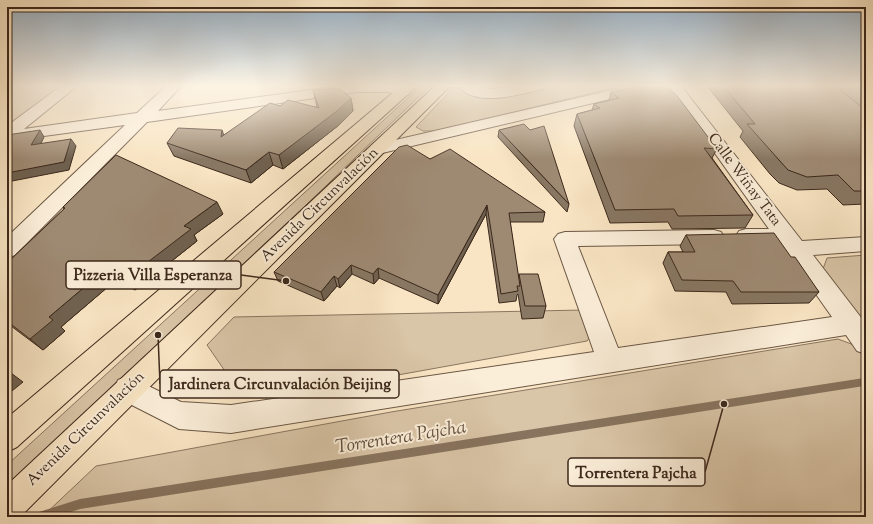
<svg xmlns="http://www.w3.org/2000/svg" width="873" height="524" font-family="'Sorts Mill Goudy',serif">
	<rect width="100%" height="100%" fill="#f9e5c4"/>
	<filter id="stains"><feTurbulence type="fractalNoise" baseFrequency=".005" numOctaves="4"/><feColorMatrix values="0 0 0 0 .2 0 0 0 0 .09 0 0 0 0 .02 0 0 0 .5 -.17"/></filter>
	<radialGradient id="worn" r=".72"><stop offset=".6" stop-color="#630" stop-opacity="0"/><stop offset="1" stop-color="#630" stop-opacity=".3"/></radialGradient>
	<g fill="#d9c5a7" stroke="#8a7661">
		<path d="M 7,86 L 62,86 L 7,128 Z"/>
		<path d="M 421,86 L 430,86 L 305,206 L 7,485 L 7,465 Z"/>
		<path d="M 557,86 L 621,86 L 436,131 L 423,131 L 416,127 L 454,87 L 487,97 L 501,98 Z"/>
		<path d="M 866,255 L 866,325 L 823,269 L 827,258 Z"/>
		<path d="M 584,310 L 593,333 L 587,341 L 331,387 L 280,392 L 227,374 L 207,345 L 234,317 Z"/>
		<path d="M 838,339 L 854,345 L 866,359 L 866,515 L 811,517 L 42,517 L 96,466 L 391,412 Z"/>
	</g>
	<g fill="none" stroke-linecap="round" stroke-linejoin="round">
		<path fill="#87735e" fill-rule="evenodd" d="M 864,378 L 866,379 L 866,385 L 864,386 L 80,509 L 55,517 L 34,517 L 35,513 L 39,512 L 80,499 Z"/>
		<defs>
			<g id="minor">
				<path d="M 61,86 L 77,86 L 24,129 L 137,113 L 166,86 L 181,86 L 158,111 L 340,86 L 397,86 L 408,89 L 410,92 L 408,95 L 403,96 L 388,92 L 357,92 L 147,122 L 15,255 L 7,258 L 7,237 L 125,125 L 7,141 L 7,126 Z"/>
				<path d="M 459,86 L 476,86 L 492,89 L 520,86 L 545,86 L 543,89 C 522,94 474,108 459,86 Z"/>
				<path d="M 630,86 L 655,86 L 653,89 L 648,90 L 378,154 L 372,153 L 369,149 L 372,145 L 378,144 Z"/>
				<path d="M 667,86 L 681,86 L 802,241 L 866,237 L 866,251 L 813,255 L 866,324 L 866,354 L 857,351 L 846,335 L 231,433 L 179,429 L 118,398 L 114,389 L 118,380 L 128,376 L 181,402 L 231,405 L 594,352 L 554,239 L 558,234 L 565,232 L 714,230 L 721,232 L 724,237 L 721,242 L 714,244 L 578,246 L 618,348 L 832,317 L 780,243 L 746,243 L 739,241 L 736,236 L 739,231 L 746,229 L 769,229 Z"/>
			</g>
			<g id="trunk">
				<path d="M 401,86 L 417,86 L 17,447 L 7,452 L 7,418 Z"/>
				<path d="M 435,86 L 450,86 L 20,517 L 7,517 L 7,485 Z"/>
			</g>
		</defs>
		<use href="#minor" stroke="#6b5745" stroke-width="2"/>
		<use href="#trunk" stroke="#3c281b" stroke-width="2"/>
		<use href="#minor" fill="#fbeed9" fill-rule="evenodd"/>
		<use href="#trunk" fill="#f9e5c4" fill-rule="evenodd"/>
	</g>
	<g fill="#887763" stroke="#3c281b">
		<path d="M 707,86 L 866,86 L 866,205 L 865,204 L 843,205 L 827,189 L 797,190 L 779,183 L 770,174 L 740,137 L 743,131 Z"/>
		<path d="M 313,90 L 351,98 L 353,111 L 339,125 L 283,169 L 273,165 L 251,183 L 174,156 L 167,143 L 224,135 L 280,106 L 317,107 Z"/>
		<path d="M 611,92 L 717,149 L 712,158 L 753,215 L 745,228 L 672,229 L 668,222 L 610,223 L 574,126 L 577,114 L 592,110 L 594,104 L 609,100 Z"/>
		<path d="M 499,130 L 569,204 L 567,212 L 498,137 Z"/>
		<path d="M 430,159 L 545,212 L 543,222 L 510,222 L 518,277 L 519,274 L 546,306 L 543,318 L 522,319 L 518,294 L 517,295 L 516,301 L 499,303 L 486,214 L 438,304 L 379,278 L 374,284 L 352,274 L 340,288 L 337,286 L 324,301 L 278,281 L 274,272 Z"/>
		<path d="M 63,207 L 223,214 L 194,235 L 197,241 L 135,290 L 116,280 L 61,327 L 65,331 L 43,350 L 7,323 L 7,263 L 64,209 Z"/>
		<path d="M 686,235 L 791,257 L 819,292 L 809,303 L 732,304 L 726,292 L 675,291 L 663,263 L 668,252 L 683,252 L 680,246 Z"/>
	</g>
	<g fill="#6f6150" stroke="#3c281b">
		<path d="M 351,98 L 353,111 L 339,125 L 283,169 L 279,155 Z"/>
		<path d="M 40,130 L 44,137 L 37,152 L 31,145 Z"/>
		<path d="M 222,130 L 227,144 L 221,137 Z"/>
		<path d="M 71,139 L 76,146 L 69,170 L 7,182 L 7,173 Z"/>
		<path d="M 269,152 L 273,165 L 251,183 L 246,170 Z"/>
		<path d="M 217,202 L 223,214 L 194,235 L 197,241 L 135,290 L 127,278 L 184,226 Z"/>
		<path d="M 487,205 L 486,214 L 438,304 L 438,295 Z"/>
		<path d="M 351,265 L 352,274 L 340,288 L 338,279 Z"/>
		<path d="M 107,268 L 116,280 L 61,327 L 65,331 L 43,350 L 30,339 L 49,317 Z"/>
		<path d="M 378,268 L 379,278 L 374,284 L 373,274 Z"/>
		<path d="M 334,276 L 337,286 L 324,301 L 321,292 Z"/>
		<path d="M 11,373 L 23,382 L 7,395 L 7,376 Z"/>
	</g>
	<g fill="#9e8a73" stroke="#3c281b">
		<path d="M 639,86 L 667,86 L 678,97 L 717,149 L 704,148 L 753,215 L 678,216 L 674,209 L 615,210 L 577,114 L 600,108 L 594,104 L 619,98 L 611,92 Z"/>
		<path d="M 723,86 L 836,86 L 866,111 L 866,191 L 854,191 L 838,175 L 807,177 L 788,170 L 779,160 L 747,124 L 755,124 Z"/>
		<path d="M 858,86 L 866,86 L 866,92 Z"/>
		<path d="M 339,88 L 351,98 L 337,111 L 279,155 L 269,152 L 246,170 L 167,143 L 178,128 L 222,130 L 221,137 L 270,103 L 280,106 L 288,100 L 319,108 L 313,90 Z"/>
		<path d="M 524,124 L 530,130 L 544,126 L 569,204 L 499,130 Z"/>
		<path d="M 40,130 L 31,145 L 71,139 L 64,162 L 7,173 L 7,135 Z"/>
		<path d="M 407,145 L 430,159 L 450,149 L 545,212 L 509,213 L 520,286 L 517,286 L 518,291 L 501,294 L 487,205 L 438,295 L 378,268 L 373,274 L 351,265 L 338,279 L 334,276 L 321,292 L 274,272 L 399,147 Z"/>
		<path d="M 116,155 L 217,202 L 184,226 L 191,229 L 127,278 L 107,268 L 49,317 L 53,320 L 30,339 L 7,321 L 7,263 L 65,208 L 63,207 Z"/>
		<path d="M 774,233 L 791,257 L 795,257 L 819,292 L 741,292 L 733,281 L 682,280 L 668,252 L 695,252 L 686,235 Z"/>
		<path d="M 519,274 L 538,274 L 546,306 L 525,306 Z"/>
		<path d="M 7,371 L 11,373 L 7,376 Z"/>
	</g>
	<linearGradient id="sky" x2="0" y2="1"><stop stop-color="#95aec3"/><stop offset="0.54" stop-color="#fcf3e4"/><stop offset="1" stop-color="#fcf3e4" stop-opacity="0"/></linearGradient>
	<rect width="873" height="159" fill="url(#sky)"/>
	<g text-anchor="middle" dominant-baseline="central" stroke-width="4" stroke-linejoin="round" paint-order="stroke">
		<g font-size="15" fill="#3c281b" stroke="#fbeed9">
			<text transform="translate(744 180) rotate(53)">Calle Wiñay Tata</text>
			<text transform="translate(320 205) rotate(-44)">Avenida Circunvalación</text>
			<text transform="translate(86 429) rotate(-44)">Avenida Circunvalación</text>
		</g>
		<g font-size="19" font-style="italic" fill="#624e3d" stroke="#fbeed9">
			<text transform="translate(401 438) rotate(-9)">Torrentera Pajcha</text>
		</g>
	</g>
	<path fill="none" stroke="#3c281b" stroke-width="1.5" d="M286 281L241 275M158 335L160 384M724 404L705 472"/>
	<g fill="#3c281b" stroke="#fbeed9" stroke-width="1.5">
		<circle cx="286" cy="281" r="4"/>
		<circle cx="158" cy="335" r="4"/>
		<circle cx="724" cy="404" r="4"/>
	</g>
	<g fill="#fbeed9" stroke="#3c281b" stroke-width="1.5">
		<rect x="66" y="261" width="175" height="28" rx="4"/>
		<rect x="160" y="370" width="239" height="28" rx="4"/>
		<rect x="568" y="458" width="137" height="28" rx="4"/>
	</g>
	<g font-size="16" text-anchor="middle" font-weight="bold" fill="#3c281b">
		<text x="153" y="280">Pizzeria Villa Esperanza</text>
		<text x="280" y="389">Jardinera Circunvalación Beijing</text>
		<text x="636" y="478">Torrentera Pajcha</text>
	</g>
	<rect width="873" height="524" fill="none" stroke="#f9e5c4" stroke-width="24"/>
	<rect x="8" y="8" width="857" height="508" fill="none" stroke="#3c281b" stroke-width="2"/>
	<rect x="12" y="12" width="849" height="500" fill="none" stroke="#3c281b"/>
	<rect width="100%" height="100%" filter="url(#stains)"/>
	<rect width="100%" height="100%" fill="url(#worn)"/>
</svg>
